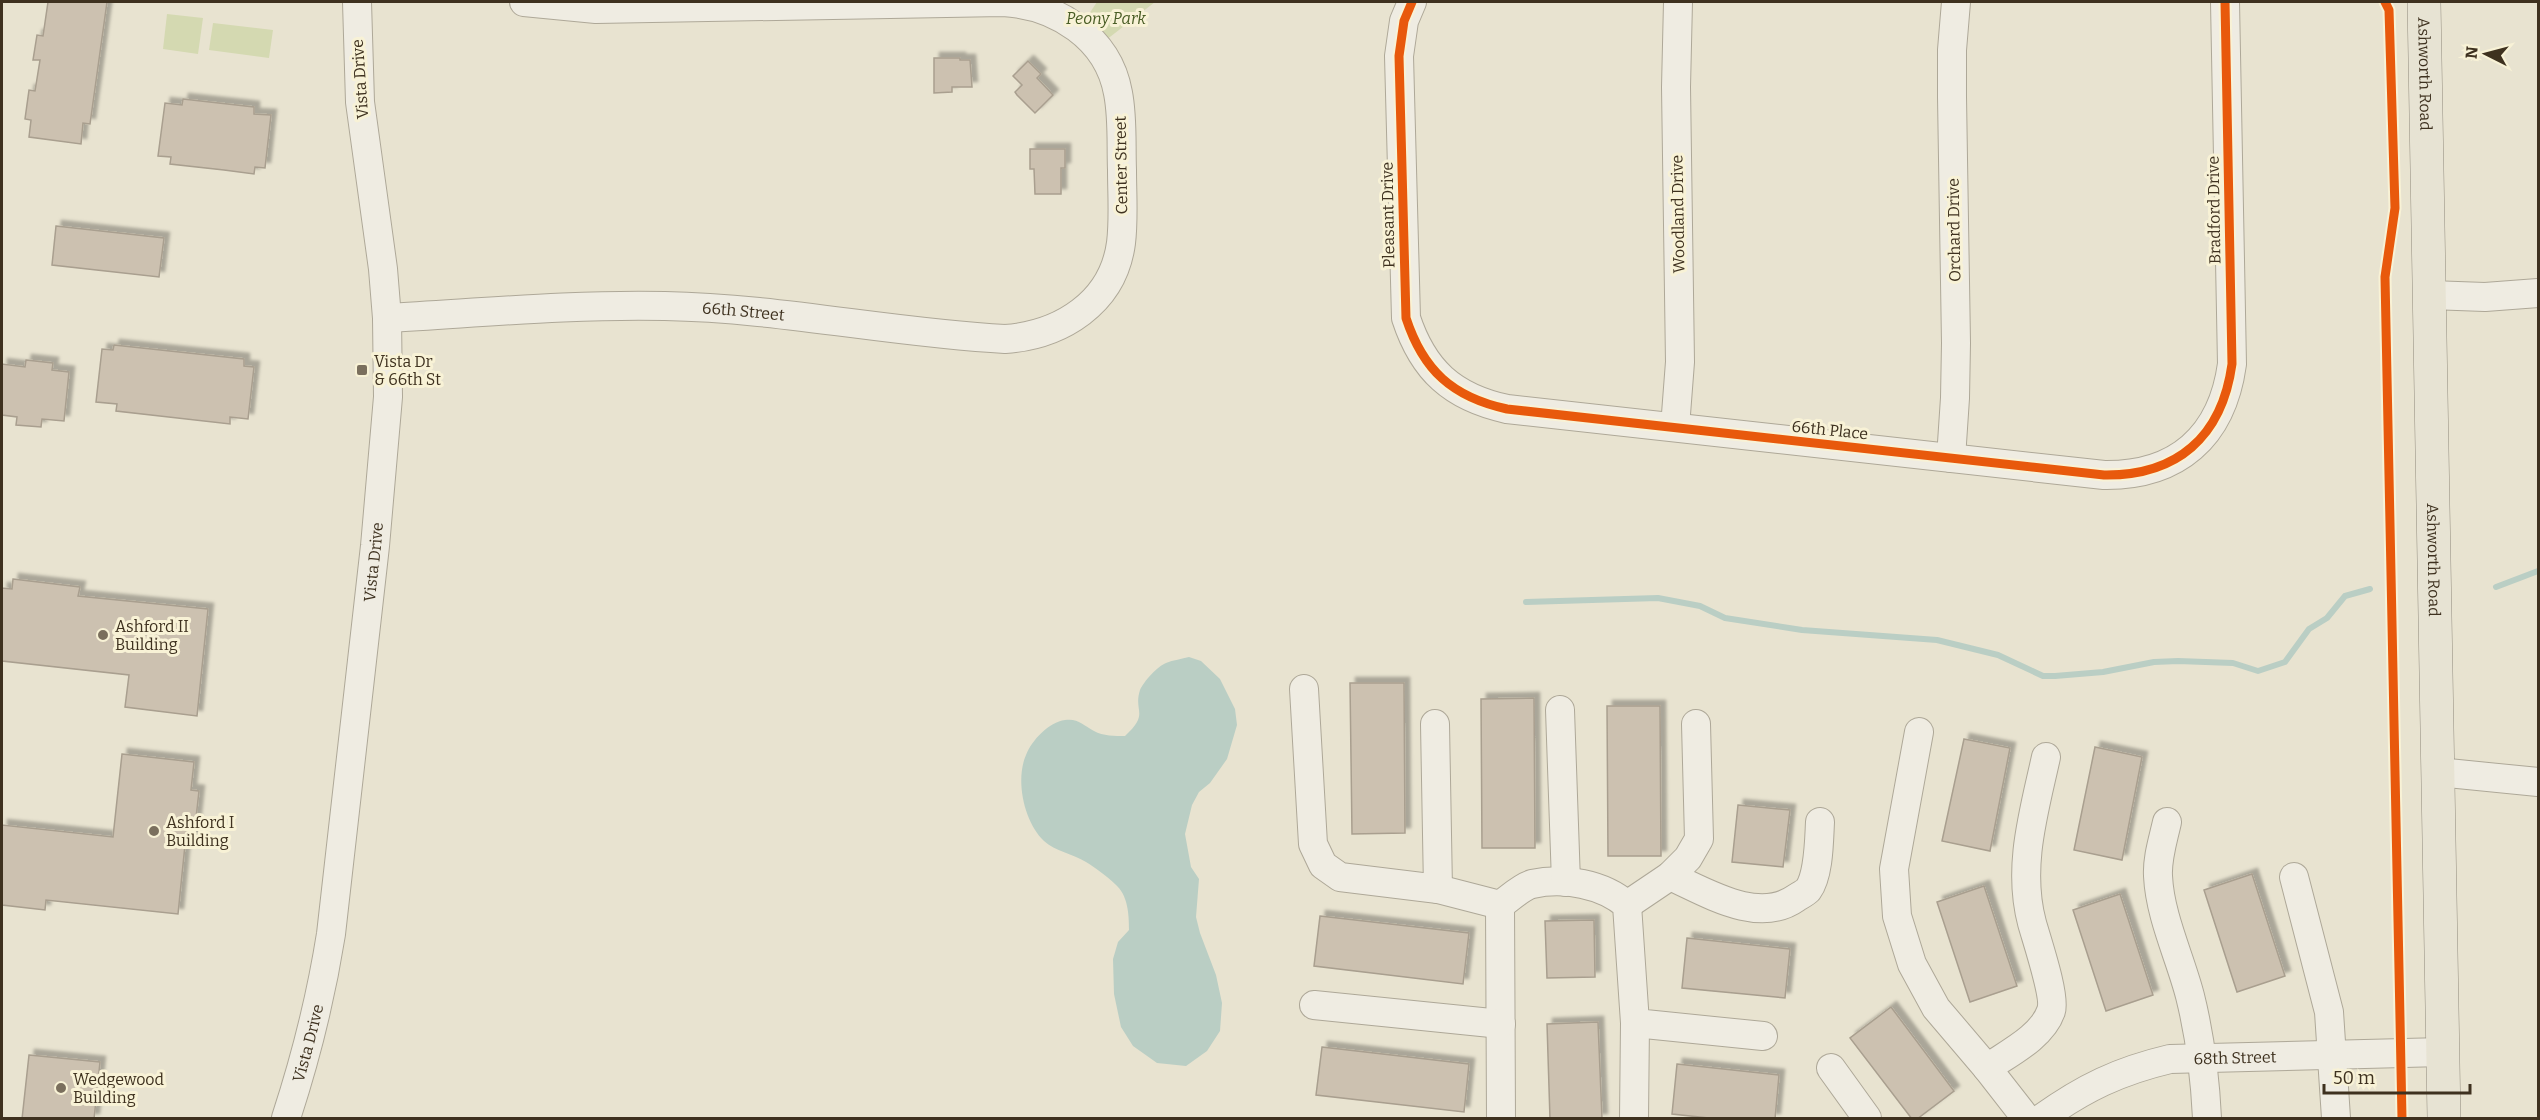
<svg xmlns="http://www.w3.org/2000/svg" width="2540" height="1120" font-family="Bitter,serif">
	<defs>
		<filter id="shadow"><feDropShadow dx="5.5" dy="-5.5" stdDeviation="1.5" flood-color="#0004"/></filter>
	</defs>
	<rect width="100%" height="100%" fill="#e8e3d0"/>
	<g fill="#d4d9b1">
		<path d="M 1097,2 L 1155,2 L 1097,47 L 1079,29 Z"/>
		<path d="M 167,14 L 203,18 L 198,54 L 163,49 Z"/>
		<path d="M 213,23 L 273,30 L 269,58 L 209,50 Z"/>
	</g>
	<path fill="#bacec4" d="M 1189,657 L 1201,661 L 1220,679 L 1235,709 L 1237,725 L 1227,759 L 1210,783 L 1199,792 L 1192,805 L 1185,834 L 1191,867 L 1199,879 L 1196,917 L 1200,933 L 1216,975 L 1222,1003 L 1220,1031 L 1207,1051 L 1186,1066 L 1157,1063 L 1133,1046 L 1121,1027 L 1114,994 L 1113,959 L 1118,942 L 1129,930 C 1129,914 1128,895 1115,884 C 1108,877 1094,867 1086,862 C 1073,854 1055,851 1044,841 C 1024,822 1015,780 1026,755 C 1032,740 1049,722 1065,720 C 1078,718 1083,725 1094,731 C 1103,736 1115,736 1125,736 C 1150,713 1133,712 1140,690 C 1144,681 1158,666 1166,663 C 1173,660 1182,659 1189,657 Z"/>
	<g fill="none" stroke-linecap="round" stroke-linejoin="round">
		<g stroke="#bacec4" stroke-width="6">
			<path d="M 2496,587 L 2538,571"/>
			<path d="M 1526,602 L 1658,598 L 1700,606 L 1725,618 L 1802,630 L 1937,640 L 1998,655 L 2043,676 L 2055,676 L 2103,672 L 2154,662 L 2178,661 L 2233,663 L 2258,671 L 2285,662 L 2309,629 L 2327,618 L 2345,596 L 2370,589"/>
		</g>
	</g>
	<g fill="#ccc1b0" stroke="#a99f8f" stroke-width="1.5" filter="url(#shadow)">
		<path d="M 48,2 L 107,2 L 90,124 L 83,123 L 81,144 L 29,137 L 31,120 L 25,119 L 29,90 L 35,91 L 40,60 L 33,60 L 37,35 L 43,36 Z"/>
		<path d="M 934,58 L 960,58 L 960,60 L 970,60 L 972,87 L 952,87 L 952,92 L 934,93 Z"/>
		<path d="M 1028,61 L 1041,74 L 1037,78 L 1053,95 L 1035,113 L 1017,95 L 1015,92 L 1022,85 L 1013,76 Z"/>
		<path d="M 183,99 L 254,107 L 254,114 L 271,115 L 265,168 L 255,167 L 254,174 L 224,170 L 170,164 L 171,157 L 158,156 L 165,103 L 182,105 Z"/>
		<path d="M 1030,149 L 1065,149 L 1065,168 L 1061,168 L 1061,194 L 1035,194 L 1034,169 L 1030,169 Z"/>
		<path d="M 56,226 L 164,238 L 159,277 L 52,265 Z"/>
		<path d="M 114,345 L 244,359 L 244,366 L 254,367 L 248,419 L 230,417 L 230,424 L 116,411 L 117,404 L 96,402 L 102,349 L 113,350 Z"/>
		<path d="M 26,360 L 53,363 L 52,370 L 69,372 L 64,421 L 42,419 L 41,427 L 16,425 L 17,417 L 2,415 L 2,364 L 25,367 Z"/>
		<path d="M 13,579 L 80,587 L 78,596 L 208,609 L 197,716 L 125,707 L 129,675 L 2,661 L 2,588 L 12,589 Z"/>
		<path d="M 1350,683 L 1404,683 L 1405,833 L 1352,834 Z"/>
		<path d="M 1534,698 L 1535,848 L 1482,848 L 1481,699 Z"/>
		<path d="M 1607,706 L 1660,706 L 1661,856 L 1608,856 Z"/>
		<path d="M 1964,739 L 2010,748 L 1990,851 L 1942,841 Z"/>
		<path d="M 2095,747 L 2142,757 L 2122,860 L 2074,850 Z"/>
		<path d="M 122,754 L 194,762 L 191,790 L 199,791 L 193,845 L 185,845 L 178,914 L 46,900 L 45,910 L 2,905 L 2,825 L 113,837 Z"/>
		<path d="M 1738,805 L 1790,810 L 1783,867 L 1732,862 Z"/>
		<path d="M 2252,874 L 2285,976 L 2237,992 L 2204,890 Z"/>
		<path d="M 1984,886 L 2017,986 L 1970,1002 L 1937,902 Z"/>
		<path d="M 2120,894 L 2153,995 L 2106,1011 L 2073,910 Z"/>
		<path d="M 1320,916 L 1469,933 L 1463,984 L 1314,966 Z"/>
		<path d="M 1594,920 L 1595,977 L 1547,978 L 1545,921 Z"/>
		<path d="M 1687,938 L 1790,949 L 1785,998 L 1682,988 Z"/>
		<path d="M 1891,1007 L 1954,1091 L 1917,1119 L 1912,1119 L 1850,1038 Z"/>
		<path d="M 1598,1022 L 1602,1119 L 1550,1119 L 1547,1024 Z"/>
		<path d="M 1322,1047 L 1469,1064 L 1464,1112 L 1316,1095 Z"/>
		<path d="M 29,1055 L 100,1062 L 94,1119 L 22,1119 Z"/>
		<path d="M 1677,1064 L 1779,1075 L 1775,1119 L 1718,1119 L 1672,1114 Z"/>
	</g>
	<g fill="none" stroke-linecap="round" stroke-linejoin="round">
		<defs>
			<g id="minor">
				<path d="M 1412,2 L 1404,21 L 1399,56 L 1406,318 C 1423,370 1452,397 1507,409 L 2104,475 C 2177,476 2222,437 2232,364 L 2225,2"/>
				<path d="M 2430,295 L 2485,297 L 2538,293"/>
				<path id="s1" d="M 387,318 C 479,313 573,304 665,306 C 779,308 892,333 1005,339 C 1061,335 1113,303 1121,243 C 1124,219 1122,194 1122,170 C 1121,145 1123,118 1118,93 C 1108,37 1056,5 1003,2 L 596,9 L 524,2"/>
				<path d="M 1675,427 L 1680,362 L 1676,87 L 1678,2"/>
				<path d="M 1951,458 L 1955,398 L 1956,343 L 1952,97 L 1952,50 L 1956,2"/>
				<path d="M 1304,689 L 1313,844 L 1323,865 L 1340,877 L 1438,889 L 1500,905 C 1509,899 1521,887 1532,884 C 1564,877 1603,884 1627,905 L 1635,1023 L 1763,1036"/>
				<path d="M 1560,710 L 1566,882"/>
				<path d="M 1435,724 L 1438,889"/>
				<path d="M 1919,732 L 1894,869 L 1897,916 L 1912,964 L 1936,1008 L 1987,1068 L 2026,1118"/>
				<path d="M 2438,772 L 2538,782"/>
				<path d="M 2167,822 C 2163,840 2157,858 2158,876 C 2160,917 2180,957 2190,996 C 2200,1036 2205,1077 2207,1118"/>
				<path d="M 1670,876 C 1706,892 1758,925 1796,898 C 1799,896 1805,893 1808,890 C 1819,875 1819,841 1820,822"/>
				<path d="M 2294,877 L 2329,1012 L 2336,1118"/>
				<path d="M 1500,905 L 1501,1118"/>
				<path d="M 1627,905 L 1670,876 L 1688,858 L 1699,839 L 1696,724"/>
				<path d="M 1314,1005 L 1501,1024"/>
				<path d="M 1831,1068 L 1867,1118"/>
				<path d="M 1987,1068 C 2009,1053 2042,1037 2051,1011 C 2056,997 2037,941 2032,923 C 2017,867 2034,812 2046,757"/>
				<path id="s2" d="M 286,1118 C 306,1057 321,997 331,934 L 375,546 L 388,397 L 387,318 L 383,269 L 360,102 L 357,2"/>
				<path d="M 1634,1118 L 1635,1023"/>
				<path id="s3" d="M 2042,1118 C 2084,1088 2119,1071 2170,1059 L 2443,1052"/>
			</g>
			<g id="major">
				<path id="s4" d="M 2424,2 L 2444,1118"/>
			</g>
		</defs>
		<use href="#minor" stroke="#aea898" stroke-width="30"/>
		<use href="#major" stroke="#938d7f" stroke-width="34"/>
		<use href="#minor" stroke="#efece2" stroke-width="28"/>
		<use href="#major" stroke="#e7e3d3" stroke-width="33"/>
		<defs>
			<g id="cycleway">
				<path d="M 1412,2 L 1404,21 L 1399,56 L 1406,318 C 1423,370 1452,397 1507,409 L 2104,475 C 2177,476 2222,437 2232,364 L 2225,2"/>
				<path d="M 2385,2 L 2389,10 L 2395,208 L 2385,277 L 2402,1118"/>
			</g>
		</defs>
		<use href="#cycleway" stroke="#f8f2d6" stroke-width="13"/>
		<use href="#cycleway" stroke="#e8590c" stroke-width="9"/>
	</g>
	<g fill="#7a6f5d" stroke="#f8f2d6" stroke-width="2">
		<rect x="356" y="364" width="12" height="12" rx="3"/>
		<circle cx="103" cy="635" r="6"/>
		<circle cx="154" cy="831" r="6"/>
		<circle cx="61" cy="1088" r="6"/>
	</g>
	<g text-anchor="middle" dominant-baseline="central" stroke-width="6" stroke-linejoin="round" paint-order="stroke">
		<g font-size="16" font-style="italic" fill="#485c24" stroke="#f8f2d6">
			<text x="1106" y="18">Peony Park</text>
		</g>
		<g font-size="16" fill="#3e311f" stroke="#f8f2d6">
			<text stroke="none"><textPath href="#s4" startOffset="72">Ashworth Road</textPath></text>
			<text transform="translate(360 79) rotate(-94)">Vista Drive</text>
			<text transform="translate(1121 165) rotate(-91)">Center Street</text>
			<text transform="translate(2214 210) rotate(-91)">Bradford Drive</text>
			<text transform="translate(1678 214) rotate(-91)">Woodland Drive</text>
			<text transform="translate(1388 215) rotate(-91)">Pleasant Drive</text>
			<text transform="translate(1954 230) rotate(-91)">Orchard Drive</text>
			<text stroke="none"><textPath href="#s1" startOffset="357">66th Street</textPath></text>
			<text transform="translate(1830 430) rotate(6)">66th Place</text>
			<text stroke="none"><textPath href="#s4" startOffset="558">Ashworth Road</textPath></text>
			<text stroke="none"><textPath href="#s2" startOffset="564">Vista Drive</textPath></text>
			<text stroke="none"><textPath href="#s2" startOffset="78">Vista Drive</textPath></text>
			<text stroke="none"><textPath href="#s3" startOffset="207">68th Street</textPath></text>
		</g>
		<g font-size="16" fill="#3e311f" stroke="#f8f2d6" text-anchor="start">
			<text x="374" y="361">Vista Dr<tspan x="374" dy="18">&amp; 66th St</tspan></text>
			<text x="115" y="626">Ashford II<tspan x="115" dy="18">Building</tspan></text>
			<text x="166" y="822">Ashford I<tspan x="166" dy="18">Building</tspan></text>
			<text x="73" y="1079">Wedgewood<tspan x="73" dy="18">Building</tspan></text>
		</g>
	</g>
	<rect width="2540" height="1120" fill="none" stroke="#3e311f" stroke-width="6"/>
	<g transform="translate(2486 54) rotate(276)" stroke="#f8f2d6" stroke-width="4.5" paint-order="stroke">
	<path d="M0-4.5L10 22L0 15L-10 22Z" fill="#3e311f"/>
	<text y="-9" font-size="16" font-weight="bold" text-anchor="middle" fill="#3e311f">N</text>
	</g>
	<path d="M2324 1084v9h146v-9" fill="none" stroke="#3e311f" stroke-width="3"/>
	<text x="2333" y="1084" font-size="18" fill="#3e311f" stroke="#f8f2d6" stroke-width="4.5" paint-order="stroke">50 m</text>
</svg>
